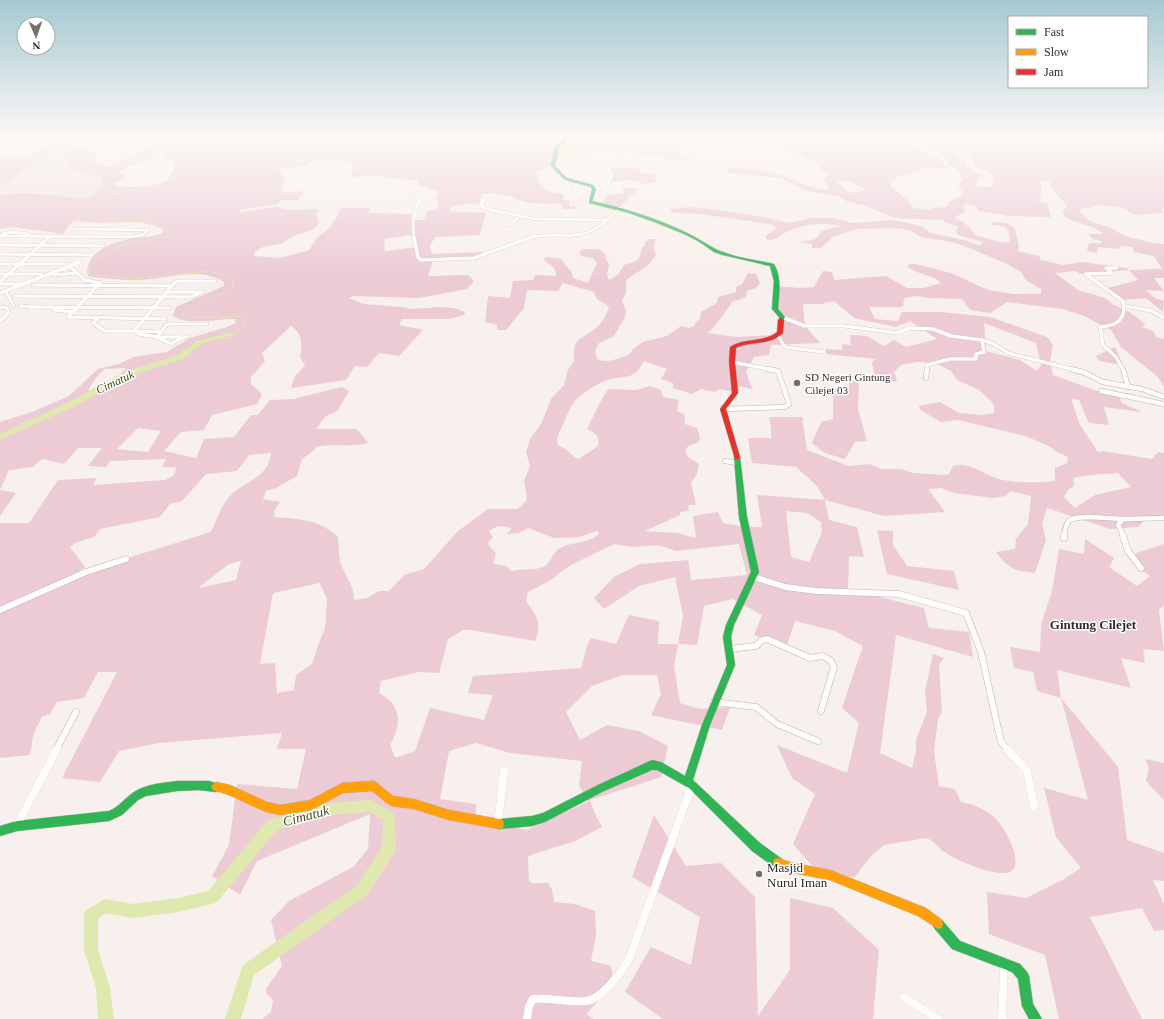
<svg xmlns="http://www.w3.org/2000/svg" width="1164" height="1019" font-family="'Times New Roman',serif">
	<rect width="100%" height="100%" fill="#f8f0ec"/>
	<path fill="#f1e2da" d="M 50,153 L 66,154 L 73,159 L 65,165 L 66,167 L 102,177 L 104,187 L 86,199 L 36,192 L 23,192 L 0,195 L 0,187 Z"/>
	<g fill="#eccbd5" fill-rule="evenodd">
		<path d="M 166,135 L 181,137 L 195,135 L 532,135 L 534,137 L 544,139 L 546,141 L 559,143 L 555,149 L 551,165 L 536,171 L 541,187 L 551,192 L 564,194 L 563,200 L 570,201 L 569,206 L 576,206 L 575,209 L 563,209 L 562,204 L 531,203 L 514,199 L 512,196 L 491,193 L 483,194 L 478,203 L 452,206 L 450,211 L 486,213 L 480,235 L 435,237 L 430,246 L 432,254 L 483,252 L 475,258 L 433,260 L 428,276 L 468,275 L 474,281 L 467,289 L 419,298 L 353,296 L 349,298 L 363,304 L 403,307 L 411,309 L 439,307 L 454,308 L 465,312 L 464,315 L 450,319 L 402,319 L 399,325 L 423,330 L 399,356 L 379,353 L 367,367 L 355,366 L 346,380 L 291,388 L 295,376 L 305,366 L 300,356 C 303,344 302,333 291,326 L 262,353 L 265,361 L 251,377 L 251,384 L 262,394 L 257,404 L 212,415 L 204,430 L 181,432 L 164,451 L 196,458 L 204,439 L 234,437 L 251,415 L 258,415 L 270,400 L 294,399 L 342,387 L 349,391 L 337,411 L 326,416 L 316,429 L 357,429 L 368,443 C 350,448 332,443 317,447 L 312,452 L 302,459 L 297,476 L 276,488 L 266,491 L 263,499 L 280,502 L 275,509 L 274,517 C 299,519 319,519 338,537 C 339,546 338,558 342,567 C 346,577 355,588 354,600 L 367,598 L 379,591 L 389,591 L 404,575 L 424,569 L 458,531 L 488,509 L 518,509 L 526,501 L 527,496 L 524,481 L 530,466 L 526,452 L 530,439 L 541,424 L 551,399 L 564,385 L 568,370 L 574,361 C 572,335 583,340 597,327 C 603,322 606,314 609,308 L 607,305 L 597,299 L 594,292 L 563,283 L 558,291 L 527,290 L 524,308 L 506,330 L 497,330 L 497,325 L 485,322 L 488,296 L 510,298 L 513,281 L 533,280 L 535,275 L 556,276 L 555,269 L 544,260 L 546,257 L 561,259 L 572,273 L 573,278 L 588,283 L 597,263 L 593,258 L 581,256 L 579,252 L 583,249 L 598,249 L 605,254 L 606,260 L 609,264 L 607,275 L 609,280 L 618,275 L 624,265 C 635,261 640,263 641,249 L 645,245 L 645,242 L 649,239 L 656,239 L 653,248 L 656,254 C 647,272 637,269 626,281 L 626,293 L 622,301 L 626,310 L 625,317 L 614,336 L 599,343 L 595,351 L 597,359 C 607,364 620,358 630,354 L 633,349 L 643,342 L 667,336 L 681,326 L 689,328 L 694,326 L 696,322 L 700,319 L 701,312 L 717,303 L 718,297 L 736,292 L 736,287 L 742,284 L 748,273 L 756,274 L 760,283 L 756,288 L 747,291 L 746,297 L 732,302 C 727,310 713,330 707,333 L 736,337 L 776,335 C 782,327 777,298 776,286 L 800,288 L 814,287 L 823,271 L 832,272 L 834,280 L 886,276 L 907,288 L 924,288 L 941,283 C 933,274 917,275 908,267 L 909,264 L 915,264 L 951,273 L 988,290 L 1013,294 L 1037,294 L 1041,293 L 1041,289 L 1026,280 L 1021,272 L 1007,264 L 972,249 L 952,242 L 921,237 L 909,230 L 895,228 L 856,229 L 833,237 L 821,248 L 812,248 L 812,244 L 800,242 L 816,239 L 822,231 L 841,226 C 824,222 808,223 791,230 C 784,232 779,239 771,240 L 766,239 L 766,236 L 777,228 L 770,224 L 700,214 L 671,213 L 670,209 L 690,207 L 718,210 L 763,217 L 789,223 L 811,218 L 833,218 L 853,223 L 893,220 L 922,226 L 931,233 L 968,241 L 980,246 L 983,242 L 958,235 L 956,232 L 958,227 L 941,220 L 895,218 L 866,206 L 848,202 L 839,197 L 807,191 L 781,178 L 730,173 L 725,169 L 728,167 C 743,169 759,170 774,173 C 794,177 808,191 829,189 L 823,178 L 830,175 L 819,168 L 821,163 L 808,160 L 798,153 L 771,142 L 770,135 L 1050,135 L 1050,137 L 1058,141 L 1075,144 L 1076,140 L 1108,141 L 1112,138 L 1100,135 L 1164,135 L 1164,208 L 1161,208 L 1164,213 L 1135,215 L 1121,207 L 1091,205 L 1092,208 L 1081,208 L 1080,212 L 1091,222 L 1111,228 L 1125,236 L 1153,243 L 1164,244 L 1164,278 L 1154,278 L 1164,291 L 1146,290 L 1153,297 L 1164,301 L 1163,312 L 1146,298 L 1123,300 L 1108,288 L 1138,280 L 1129,270 L 1081,274 L 1075,271 L 1055,273 L 1078,290 L 1105,298 L 1114,305 L 1128,311 L 1145,324 L 1145,325 L 1142,327 L 1151,330 L 1155,333 L 1156,337 L 1164,339 L 1164,387 L 1158,377 L 1121,347 L 1111,330 L 1084,316 L 1063,309 L 1007,302 L 990,313 L 970,310 L 962,299 L 928,298 L 917,296 L 904,298 L 903,306 L 900,307 L 869,307 L 875,319 L 898,321 L 902,312 L 941,312 L 990,317 L 1047,337 L 1053,345 L 1050,362 L 1053,375 L 1097,391 L 1119,395 L 1122,403 L 1142,412 L 1104,407 L 1109,425 L 1089,423 L 1079,400 L 1071,399 L 1080,425 L 1098,452 L 1103,451 L 1152,459 L 1158,452 L 1164,453 L 1164,516 L 1146,519 L 1138,527 L 1110,529 L 1047,508 L 1042,524 L 1046,540 L 1035,573 C 1015,571 1008,569 996,552 L 1015,549 L 1016,539 L 1028,524 L 1031,496 L 1010,491 L 1006,496 L 993,498 L 954,493 L 941,488 L 928,489 L 945,512 L 884,516 L 825,500 L 829,520 L 857,527 L 864,557 L 849,556 L 848,589 L 924,608 L 929,628 L 969,632 L 973,657 L 896,635 L 880,753 L 912,768 L 916,751 L 916,740 L 927,712 L 925,691 L 933,654 L 944,658 L 939,665 L 942,712 L 938,719 L 934,752 L 939,786 L 955,789 L 961,802 C 976,805 985,809 996,819 C 1005,827 1029,871 1006,873 C 991,875 955,860 943,851 C 938,847 933,840 926,838 L 884,845 L 871,856 L 854,878 L 812,866 L 793,844 L 815,794 L 792,778 L 777,745 L 847,773 L 859,723 L 842,708 L 863,646 L 835,631 L 795,621 L 787,645 L 754,635 L 762,615 L 733,599 L 704,606 L 697,645 L 678,644 L 674,666 L 680,703 L 700,709 L 730,707 L 722,730 L 651,715 L 661,694 L 657,675 L 622,675 L 592,686 L 566,712 L 580,740 L 607,725 L 639,731 L 668,746 L 661,777 L 590,800 L 595,814 L 602,827 L 575,841 L 528,856 L 529,881 L 531,883 L 548,883 L 552,889 L 554,902 L 575,904 L 595,911 L 596,935 L 591,961 L 611,966 C 617,984 597,1001 587,1014 L 593,1019 L 262,1019 L 271,1012 L 273,1000 L 266,993 L 266,989 L 282,966 L 271,920 L 289,901 L 353,867 L 368,849 L 370,814 L 257,861 L 240,895 L 212,876 L 229,845 L 237,784 L 297,789 L 306,749 L 277,749 L 282,733 L 159,743 L 119,751 L 100,782 L 62,778 L 117,672 L 98,672 L 84,698 L 57,702 L 50,714 L 43,716 C 39,722 35,729 33,737 C 31,744 33,749 29,755 L 0,758 L 0,523 L 29,523 L 58,480 L 97,478 L 93,485 L 165,480 L 173,476 L 177,467 L 162,467 L 166,459 L 110,461 L 106,467 L 88,466 L 102,448 L 78,448 L 64,464 L 42,459 L 33,467 L 9,470 L 0,490 L 16,493 L 0,516 L 0,422 L 32,412 L 69,396 L 98,369 L 119,364 L 133,357 L 167,352 L 190,338 L 227,327 L 235,323 L 236,319 C 221,318 183,327 173,315 L 176,307 L 224,286 L 224,282 C 200,266 167,279 140,280 C 122,281 105,278 88,276 C 83,258 105,245 121,241 C 134,237 148,238 161,234 L 164,230 C 143,218 120,223 98,223 C 92,223 82,220 76,221 C 70,223 66,228 64,234 L 11,227 L 0,229 L 0,195 C 33,190 54,195 86,199 L 104,187 L 101,177 L 66,167 L 65,165 L 73,159 L 66,154 L 50,153 L 0,187 L 0,156 L 26,158 L 49,145 L 28,145 L 29,144 C 52,137 75,143 96,153 L 97,156 L 93,162 C 103,165 114,168 122,163 L 115,162 L 130,158 ZM 911,142 C 929,141 938,149 947,162 C 950,166 956,168 959,172 L 960,176 L 963,180 L 959,183 L 960,185 L 958,187 L 964,193 L 960,197 L 950,201 L 947,207 L 932,208 L 931,210 L 912,208 C 907,195 895,195 889,182 L 904,174 L 920,171 L 921,168 L 946,168 L 940,159 L 934,159 ZM 953,149 L 959,149 L 971,155 L 974,165 L 988,172 L 995,179 L 991,187 L 977,187 L 977,180 L 982,176 L 967,166 L 965,160 L 956,155 ZM 163,150 L 162,157 L 172,158 L 174,169 C 172,173 170,177 167,180 C 159,187 122,190 113,184 L 123,179 L 126,175 L 119,172 L 121,170 L 135,165 ZM 319,160 L 343,161 L 353,165 L 352,167 L 354,169 L 350,175 L 355,178 L 366,175 L 419,181 L 418,184 L 438,191 L 436,200 L 439,202 L 436,210 L 427,211 L 424,220 L 410,220 L 412,214 L 368,213 L 370,208 L 341,208 C 338,214 334,223 329,228 C 320,236 314,238 310,250 L 279,258 L 255,256 L 254,254 C 260,244 272,247 282,243 C 286,242 288,239 292,237 C 302,231 312,234 319,223 L 316,215 L 319,209 L 292,210 L 275,207 L 239,212 L 240,210 L 277,204 L 282,200 L 298,200 L 305,191 L 282,193 L 284,176 L 277,169 L 307,166 L 309,163 ZM 1039,180 L 1051,182 L 1051,187 L 1067,206 L 1062,213 C 1072,226 1092,222 1103,234 L 1088,234 L 1093,239 L 1101,241 L 1102,243 L 1089,243 L 1087,251 L 1097,253 L 1098,247 L 1121,249 L 1120,246 L 1133,247 L 1134,252 L 1154,256 L 1162,269 L 1129,270 L 1126,268 L 1082,262 L 1063,265 L 1041,260 L 1039,256 L 1017,251 L 1019,248 L 1015,228 L 1006,223 L 992,222 L 992,225 L 1003,226 L 1008,230 L 1010,241 L 1006,243 L 977,236 L 967,225 L 955,217 L 965,212 L 963,206 L 965,204 L 975,206 L 979,211 L 1008,216 L 1051,217 L 1047,203 L 1039,202 L 1042,189 ZM 837,181 L 852,182 L 854,185 L 859,185 L 865,191 L 848,193 ZM 411,235 L 416,247 L 385,251 L 384,239 ZM 834,301 L 854,318 L 896,327 L 910,321 L 937,339 L 906,347 L 894,340 L 884,346 L 867,336 L 850,335 L 851,345 L 842,344 L 842,350 L 826,349 L 826,354 L 876,359 L 872,362 L 875,378 L 895,382 L 897,380 L 894,372 L 901,365 L 917,362 L 935,363 L 951,371 L 957,380 L 979,390 L 992,402 L 994,406 L 994,413 L 981,415 L 959,413 L 940,402 L 919,406 L 920,410 L 941,422 L 958,420 L 1025,436 L 1047,445 L 1057,452 L 1068,457 L 1067,463 L 1055,468 L 1055,481 C 1041,483 1013,483 999,479 C 983,475 971,461 953,466 L 949,474 L 946,475 L 913,473 L 901,469 L 882,469 L 870,464 L 848,466 L 807,450 L 802,417 L 769,417 L 771,427 L 771,438 L 748,438 L 752,463 L 796,467 L 817,486 L 825,500 L 757,495 L 762,527 L 746,527 L 723,523 L 718,512 L 693,516 L 696,538 L 677,533 L 645,531 L 680,515 L 680,512 L 689,511 L 688,505 L 696,505 L 691,483 L 697,474 L 699,464 L 688,457 L 685,451 L 688,446 L 697,443 L 700,438 L 697,428 L 685,424 L 684,414 L 677,411 L 679,400 L 663,397 L 661,390 L 650,386 L 636,390 L 608,389 L 604,395 L 587,429 C 596,433 600,436 598,446 L 579,459 L 573,456 L 567,450 L 558,445 C 555,439 560,431 563,425 C 566,417 569,409 574,402 C 582,393 599,382 611,379 C 628,375 634,380 644,361 L 667,369 L 661,379 L 673,383 L 673,388 L 692,394 L 701,389 L 715,392 L 720,389 L 736,393 L 734,385 L 752,389 L 746,372 L 754,357 L 769,355 L 771,345 L 820,343 L 805,326 L 803,304 L 821,304 ZM 984,323 L 1036,343 L 1041,365 L 1037,371 L 1020,360 L 986,351 ZM 126,368 L 118,377 L 88,391 L 95,379 L 104,369 ZM 138,428 L 161,431 L 148,452 L 117,449 ZM 271,453 C 269,478 245,480 230,496 C 221,506 216,521 211,532 L 73,575 L 85,567 L 70,547 L 75,543 L 94,537 L 100,529 L 160,517 L 170,504 L 182,501 L 206,474 L 237,471 L 249,455 ZM 1118,473 L 1131,487 L 1095,495 L 1075,508 L 1064,497 L 1068,490 L 1074,486 L 1073,478 L 1091,475 ZM 786,511 L 807,513 L 821,522 L 822,532 L 809,562 L 791,557 ZM 498,526 L 512,528 L 507,534 L 519,533 L 528,528 L 554,538 L 579,537 L 597,531 L 599,534 C 587,545 570,541 559,549 C 552,553 550,565 543,567 C 533,571 522,568 512,571 L 506,566 L 493,564 L 496,553 L 489,546 L 488,542 L 493,537 L 489,531 ZM 614,544 L 632,547 L 658,545 L 676,551 L 739,544 L 747,575 L 691,580 L 688,560 L 640,564 L 614,577 L 594,598 L 604,609 L 639,586 L 675,577 L 683,616 L 678,644 L 658,644 L 659,621 L 629,615 L 616,644 L 591,638 L 587,646 L 581,668 L 473,676 L 468,693 L 493,695 L 484,720 L 430,708 L 415,751 L 398,757 L 395,757 L 390,745 C 402,723 402,706 379,693 L 381,681 L 419,672 L 439,673 L 448,639 L 463,630 L 471,630 L 535,641 C 543,623 536,616 526,601 L 528,592 L 549,581 L 569,566 ZM 241,561 L 236,580 L 198,588 L 229,564 ZM 320,583 L 327,599 L 325,629 L 319,642 L 312,664 L 296,675 L 294,690 L 277,693 L 275,663 L 260,664 L 273,593 ZM 476,743 L 510,753 L 582,761 L 579,786 L 589,801 L 527,830 L 476,820 L 476,804 L 440,799 L 449,751 Z"/>
		<path d="M 616,135 L 654,135 L 660,140 L 681,138 L 679,135 L 689,135 L 691,145 L 672,146 L 678,154 L 689,157 L 690,161 L 670,161 L 661,157 L 631,152 L 612,153 L 611,150 L 622,147 L 623,143 L 596,146 L 573,146 L 573,143 L 605,140 L 605,138 Z"/>
		<path d="M 707,135 L 743,135 L 734,143 L 709,142 L 709,135 Z"/>
		<path d="M 635,167 L 644,174 L 654,173 L 656,182 L 645,184 L 630,180 L 608,182 L 614,176 L 611,169 Z"/>
		<path d="M 622,188 L 639,188 L 619,208 L 602,204 L 607,195 L 624,193 Z"/>
		<path d="M 1115,347 L 1123,365 L 1099,361 L 1096,356 Z"/>
		<path d="M 850,380 L 859,381 L 858,409 L 867,441 L 855,442 L 845,459 L 825,453 L 812,443 L 821,422 L 833,419 L 833,388 L 848,390 Z"/>
		<path d="M 877,530 L 893,531 L 893,545 L 907,566 L 954,571 L 959,590 L 887,574 Z"/>
		<path d="M 1085,539 L 1114,558 L 1109,567 L 1137,586 L 1150,576 L 1133,564 L 1136,553 L 1164,544 L 1164,605 L 1159,610 L 1164,651 L 1143,649 L 1145,663 L 1121,658 L 1131,688 L 1057,670 L 1061,698 L 1118,767 L 1127,840 L 1164,853 L 1164,881 L 1153,880 L 1164,904 L 1164,930 L 1154,931 L 1142,908 L 1090,917 L 1142,1019 L 1059,1019 L 1045,955 L 989,934 L 987,892 L 1026,898 L 1064,879 L 1081,868 L 1056,837 L 1044,788 L 1088,800 L 1061,698 L 1037,691 L 1033,672 L 1014,668 L 1010,647 L 1040,652 L 1041,624 L 1052,591 L 1059,549 L 1084,554 Z"/>
		<path d="M 1145,759 L 1164,763 L 1164,800 L 1146,781 L 1149,768 Z"/>
		<path d="M 654,815 L 686,866 L 721,863 L 755,897 L 758,1016 L 790,970 L 790,898 L 833,908 L 879,950 L 873,1019 L 663,1019 L 625,992 L 651,947 L 691,965 L 700,917 L 632,877 Z"/>
	</g>
	<path fill="#dee8af" d="M 618,142 L 623,143 L 623,147 L 586,153 L 581,157 L 556,158 L 559,146 L 596,146 Z"/>
	<g fill="none" stroke-linecap="round" stroke-linejoin="round">
		<g stroke="#dee8af" stroke-width="1">
			<path d="M 211,135 C 198,138 188,143 179,153 C 179,157 181,162 180,165 C 175,189 131,188 112,195 C 99,201 88,211 78,221 C 114,225 131,213 167,231 L 167,236 L 118,246 L 89,266 L 89,274 L 135,279 L 209,271 L 234,277 L 232,288 L 185,310 L 182,314 L 186,318 L 246,316 L 245,326 L 232,334"/>
			<path d="M 275,135 L 269,142 L 280,164 L 292,162 L 306,151 L 319,150 L 375,156 L 379,153 L 372,142 L 409,135"/>
		</g>
		<g fill="#dee8af" fill-rule="evenodd">
			<path d="M 232,332 L 234,333 L 234,335 L 201,344 L 183,359 L 133,375 L 71,408 L 0,440 L 0,434 L 65,404 L 127,371 L 177,355 L 197,341 Z"/>
			<path d="M 371,800 L 393,813 L 395,817 L 396,849 L 394,854 L 367,895 L 254,975 L 241,1019 L 225,1019 L 243,965 L 357,885 L 382,847 L 383,820 L 370,812 L 329,815 L 277,830 L 217,902 L 212,904 L 178,912 L 133,918 L 106,913 L 98,919 L 98,950 L 110,988 L 114,1019 L 98,1019 L 96,988 L 84,950 L 84,915 L 86,910 L 105,899 L 133,904 L 178,898 L 208,891 L 268,820 L 329,803 Z"/>
		</g>
		<defs>
			<g id="street-far4">
				<path d="M 127,135 L 131,137"/>
				<path d="M 158,137 L 183,135"/>
				<path d="M 283,144 L 287,135"/>
				<path d="M 176,151 L 186,138 L 182,135"/>
				<path d="M 0,153 L 32,154"/>
				<path d="M 566,179 L 568,186 L 571,188"/>
				<path d="M 594,189 L 605,188 C 616,174 607,175 609,163 L 629,160 L 633,162"/>
				<path d="M 484,199 L 481,203 L 483,208 L 535,219 L 608,220"/>
				<path d="M 510,225 L 520,216"/>
				<path d="M 2,234 L 12,232 L 29,234"/>
				<path d="M 0,236 L 129,237 L 143,235 L 148,230 L 74,229"/>
				<path d="M 48,238 L 50,237"/>
				<path d="M 414,238 L 413,223 L 419,200 L 416,197"/>
				<path d="M 529,238 C 549,232 565,238 582,234 C 597,231 609,218 620,208"/>
			</g>
			<g id="street-far3">
				<path d="M 414,237 L 418,257 L 421,260 L 474,258 L 532,237"/>
				<path d="M 0,245 L 103,246"/>
				<path d="M 0,254 L 92,255"/>
				<path d="M 0,264 L 66,264"/>
				<path d="M 69,266 L 85,280 L 100,283 L 68,317 L 166,319"/>
				<path d="M 1117,268 L 1106,268 L 1112,273 L 1085,274 L 1123,301 C 1127,320 1116,326 1100,327 L 1103,345 L 1116,357 L 1123,370"/>
				<path d="M 0,274 L 42,274"/>
				<path d="M 54,275 L 77,273"/>
				<path d="M 0,282 L 49,237"/>
				<path d="M 0,284 L 21,284"/>
				<path d="M 33,285 L 172,286 L 134,331 L 161,332 L 157,337 L 171,344 L 183,337"/>
				<path d="M 172,286 L 177,281 L 215,281"/>
				<path d="M 6,292 L 14,306"/>
				<path d="M 0,293 L 80,262"/>
				<path d="M 15,296 L 191,297 L 203,292 L 167,292"/>
				<path d="M 20,306 L 32,307"/>
				<path d="M 1125,306 L 1152,311 L 1164,318"/>
				<path d="M 0,307 L 7,308 L 9,312 L 0,321"/>
				<path d="M 30,307 L 169,308"/>
				<path d="M 54,310 L 73,312"/>
				<path d="M 782,317 L 805,326 L 845,326 L 897,333 L 910,328 L 933,329 L 951,336 L 982,340 L 994,344 L 1008,353 L 1075,370"/>
				<path d="M 97,319 L 93,323 L 105,331 L 134,331 L 139,334 L 157,337 L 187,337"/>
				<path d="M 161,332 L 166,325 L 170,324 L 207,324"/>
				<path d="M 778,336 L 785,347 L 824,352"/>
				<path d="M 732,362 L 773,370"/>
				<path d="M 927,370 L 927,365 L 950,359 L 976,359 L 976,354 L 984,352 L 982,340"/>
			</g>
			<g id="street-far2">
				<path d="M 1071,369 L 1083,372 L 1103,382 L 1142,389 L 1164,397"/>
				<path d="M 1123,369 L 1128,387"/>
				<path d="M 926,378 L 927,369"/>
				<path d="M 1101,391 L 1164,404"/>
				<path d="M 723,409 L 785,407 L 789,404 L 778,371 L 768,369"/>
				<path d="M 725,461 L 737,463"/>
				<path d="M 1123,519 L 1118,525 L 1124,537"/>
				<path d="M 1064,537 C 1065,531 1065,524 1070,520 C 1080,514 1111,519 1123,519 C 1137,519 1151,518 1164,518"/>
			</g>
			<g id="street-far1">
				<path d="M 1123,536 L 1128,551 L 1141,568"/>
				<path d="M 1064,538 L 1064,536"/>
				<path d="M 754,577 L 785,587 L 816,591 L 899,594 L 966,613 L 981,652 L 1001,742 L 1008,750"/>
				<path d="M 0,610 L 86,572 L 126,559"/>
				<path d="M 729,649 L 756,646 L 762,640 L 767,639 L 810,658 L 823,656 L 831,661 L 834,667 L 821,711"/>
				<path d="M 714,702 L 756,707 L 777,724 L 818,741"/>
				<path d="M 56,750 L 76,712"/>
			</g>
			<g id="street">
				<path d="M 1007,749 L 1027,771 L 1034,806"/>
				<path d="M 498,824 L 504,771"/>
				<path d="M 17,825 L 57,749"/>
				<path d="M 904,997 L 938,1019"/>
				<path d="M 527,1019 L 529,1006 L 533,999 C 550,997 568,1003 586,1001 C 601,1000 622,972 629,959 L 692,785"/>
				<path d="M 1002,1019 L 1004,963"/>
			</g>
			<g id="fast">
				<path d="M 11,135 L 15,135 L 0,140 L 0,138 Z"/>
				<path d="M 565,135 L 568,135 L 566,142 L 559,147 L 555,166 L 567,178 L 593,185 L 596,189 L 592,201 C 624,208 656,218 685,232 C 699,238 712,249 726,253 C 741,259 758,260 774,264 C 782,278 779,293 778,309 L 785,317 L 783,321 L 779,321 L 779,317 L 772,309 L 774,281 L 770,266 L 723,255 L 714,252 L 698,241 L 684,234 L 657,223 L 629,213 L 589,203 L 592,189 L 591,187 L 565,180 L 551,166 L 555,146 L 562,141 Z"/>
				<path d="M 735,455 L 739,455 L 740,457 L 747,517 L 759,572 L 734,625 L 731,637 L 735,665 L 710,725 L 693,780 L 760,843 L 782,859 L 783,863 L 782,867 L 778,868 L 774,867 L 752,851 L 689,788 L 657,770 L 652,770 L 604,791 L 545,822 L 532,826 L 499,829 L 495,828 L 494,824 L 495,820 L 499,819 L 532,816 L 543,813 L 598,785 L 652,760 L 661,762 L 685,776 L 702,725 L 727,665 L 723,637 L 726,625 L 751,572 L 739,517 L 734,457 Z"/>
				<path d="M 177,781 L 209,781 L 219,784 L 221,787 L 219,790 L 216,792 L 199,790 L 177,791 L 146,796 L 138,800 L 122,815 L 109,821 L 17,831 L 0,836 L 0,826 L 17,821 L 109,811 C 119,807 125,798 134,792 C 146,784 163,783 177,781 Z"/>
				<path d="M 938,919 L 942,920 L 960,941 L 1020,964 L 1027,972 L 1029,976 L 1033,1004 L 1042,1019 L 1029,1019 L 1022,1006 L 1018,979 L 1012,972 L 952,949 L 934,928 L 933,924 L 934,920 Z"/>
			</g>
			<g id="slow">
				<path d="M 374,781 L 377,783 L 393,796 L 414,799 L 449,810 L 499,819 L 503,820 L 504,824 L 503,828 L 499,829 L 449,820 L 414,809 L 391,806 L 388,804 L 372,791 L 343,793 L 311,810 L 281,815 L 266,812 L 229,795 L 213,790 L 211,787 L 213,784 L 216,782 L 230,785 L 267,802 L 281,805 L 310,800 L 342,783 Z"/>
				<path d="M 778,858 L 793,863 L 830,870 L 926,908 L 942,920 L 943,924 L 942,928 L 938,929 L 918,916 L 830,880 L 793,873 L 774,867 L 773,863 L 774,859 Z"/>
			</g>
			<path id="jam" d="M 781,318 L 784,320 L 783,333 C 770,346 751,341 736,348 L 735,362 L 738,393 L 726,409 L 740,457 L 739,459 L 735,459 L 720,409 L 732,393 L 729,362 L 730,347 C 744,337 764,343 777,332 L 778,320 Z"/>
		</defs>
		<use href="#street-far4" stroke="#bbb5b2" stroke-width="3.5"/>
		<use href="#street-far3" stroke="#bbb5b2" stroke-width="4"/>
		<use href="#street-far2" stroke="#bbb5b2" stroke-width="5.5"/>
		<use href="#street-far1" stroke="#bbb5b2" stroke-width="7"/>
		<use href="#street" stroke="#bbb5b2" stroke-width="8"/>
		<use href="#fast" stroke="#bbb5b2" stroke-width="1"/>
		<use href="#slow" stroke="#bbb5b2" stroke-width="1"/>
		<use href="#jam" stroke="#bbb5b2" stroke-width="1"/>
		<use href="#street-far4" stroke="#fefdfc" stroke-width="3"/>
		<use href="#street-far3" stroke="#fefdfc" stroke-width="3.5"/>
		<use href="#street-far2" stroke="#fefdfc" stroke-width="4.5"/>
		<use href="#street-far1" stroke="#fefdfc" stroke-width="6"/>
		<use href="#street" stroke="#fefdfc" stroke-width="8"/>
		<use href="#fast" fill="#30b455" fill-rule="evenodd"/>
		<use href="#slow" fill="#ff9f0a" fill-rule="evenodd"/>
		<use href="#jam" fill="#e5322d" fill-rule="evenodd"/>
	</g>
	<linearGradient id="sky" x2="0" y2="1"><stop stop-color="#a4c9d1"/><stop offset="0.49" stop-color="#fcf8f6"/><stop offset="1" stop-color="#fcf8f6" stop-opacity="0"/></linearGradient>
	<rect width="1164" height="277" fill="url(#sky)"/>
	<g fill="#756f6b" stroke="#fff" stroke-width="1.5">
		<circle cx="797" cy="383" r="4"/>
		<circle cx="759" cy="874" r="4"/>
	</g>
	<g text-anchor="middle" dominant-baseline="central" stroke-width="3" stroke-linejoin="round" paint-order="stroke">
		<g font-size="11" fill="#2e2a26" stroke="#fff" text-anchor="start">
			<text x="805" y="377">SD Negeri Gintung<tspan x="805" dy="13">Cilejet 03</tspan></text>
		</g>
		<g font-size="12" font-style="italic" fill="#454f16" stroke="#fff">
			<text transform="translate(115 382) rotate(-25)">Cimatuk</text>
		</g>
		<g font-size="13" font-weight="bold" fill="#2e2a26" stroke="#fff">
			<text x="1093" y="624">Gintung Cilejet</text>
		</g>
		<g font-size="13" fill="#2e2a26" stroke="#fff" text-anchor="start">
			<text x="767" y="867">Masjid<tspan x="767" dy="15">Nurul Iman</tspan></text>
		</g>
		<g font-size="14" font-style="italic" fill="#454f16" stroke="#fff">
			<text transform="translate(306 816) rotate(-15)">Cimatuk</text>
		</g>
	</g>
	<rect x="1008" y="16" width="140" height="72" fill="#ffffff" stroke="#abaaa8"/>
	<rect x="1016" y="29" width="20" height="6" fill="#30b455" stroke="#abaaa8"/>
	<text x="1044" y="36" font-size="12" fill="#2e2a26">Fast</text>
	<rect x="1016" y="49" width="20" height="6" fill="#ff9f0a" stroke="#abaaa8"/>
	<text x="1044" y="56" font-size="12" fill="#2e2a26">Slow</text>
	<rect x="1016" y="69" width="20" height="6" fill="#e5322d" stroke="#abaaa8"/>
	<text x="1044" y="76" font-size="12" fill="#2e2a26">Jam</text>
	<g transform="translate(36 36) rotate(178)"><circle r="19" fill="#ffffff" stroke="#abaaa8"/>
	<path d="M0-3L7 15L0 10L-7 15Z" fill="#756f6b"/>
	<text y="-6" font-size="11" font-weight="bold" text-anchor="middle" fill="#2e2a26">N</text>
	</g>
</svg>
